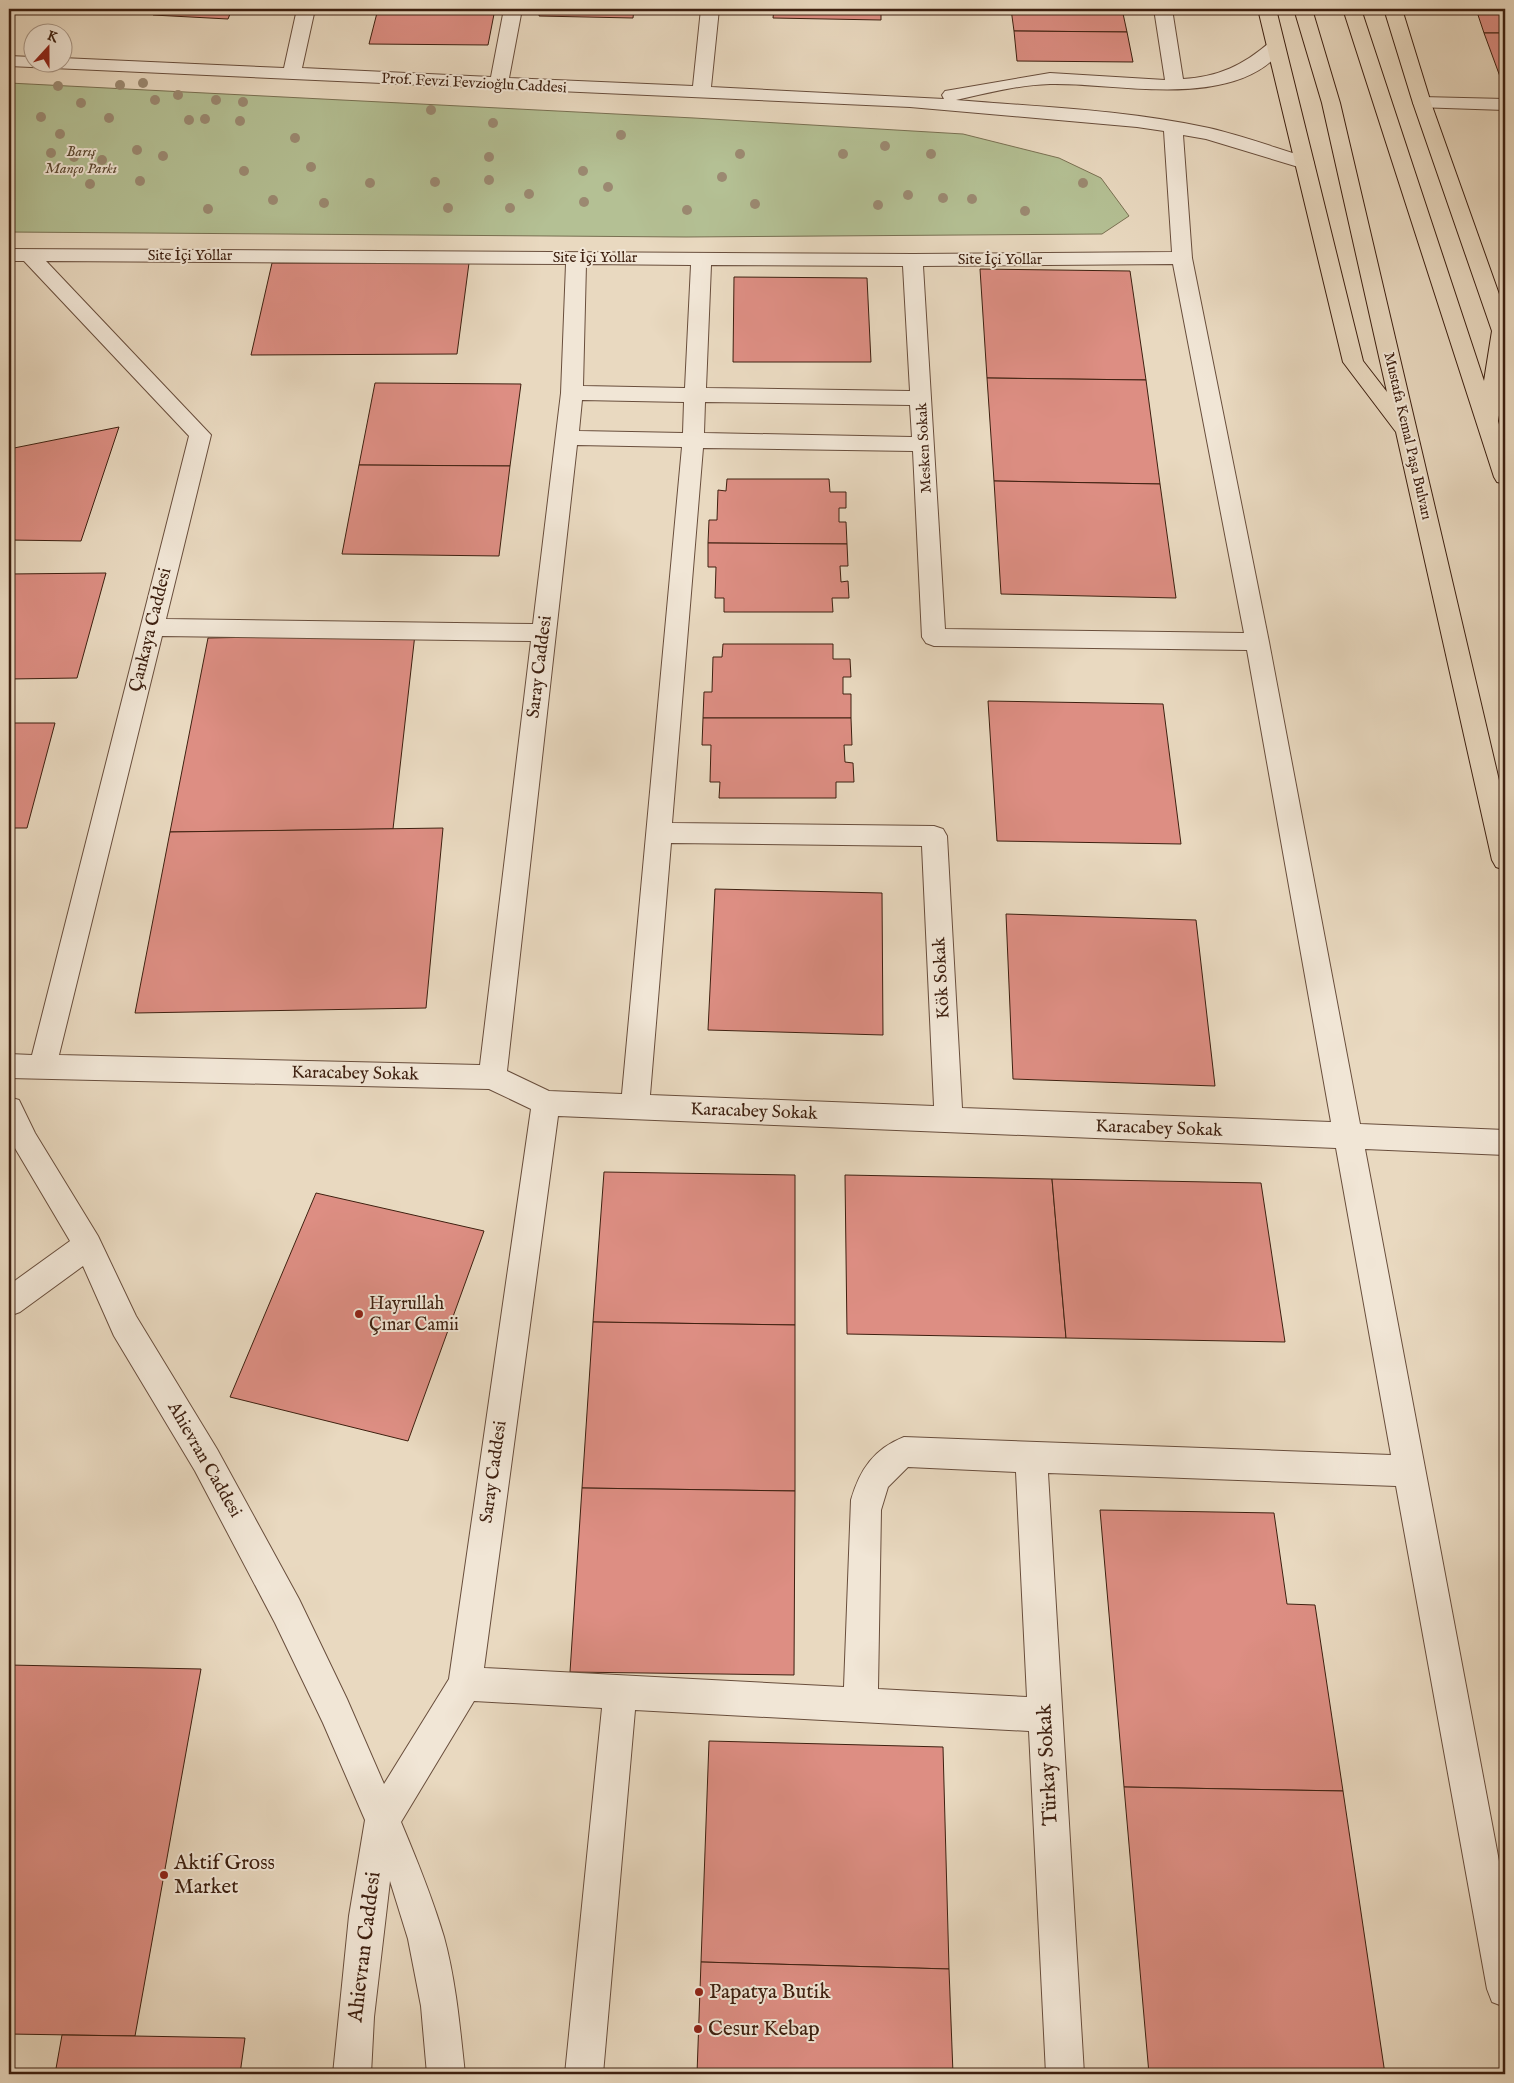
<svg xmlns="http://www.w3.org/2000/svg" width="1514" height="2083" font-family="'IM FELL English',serif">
	<rect width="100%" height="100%" fill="#e9d9c0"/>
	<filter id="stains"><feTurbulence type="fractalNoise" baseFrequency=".004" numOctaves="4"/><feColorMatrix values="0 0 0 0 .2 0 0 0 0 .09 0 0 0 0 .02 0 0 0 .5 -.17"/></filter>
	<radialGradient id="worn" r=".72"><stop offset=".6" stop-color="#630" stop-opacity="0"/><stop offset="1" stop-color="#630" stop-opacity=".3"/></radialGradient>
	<path fill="#b4c094" stroke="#797052" d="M 9,83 L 694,118 L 963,134 L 1059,158 L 1101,178 L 1129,216 L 1102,234 L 686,237 L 9,232 Z"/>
	<g fill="#dd8e83" stroke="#3e2010">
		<path d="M 39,9 L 123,9 L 120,14 Z"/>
		<path d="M 156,9 L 232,9 L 228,19 L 153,15 Z"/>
		<path d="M 378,9 L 495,9 L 488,45 L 369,44 Z"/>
		<path d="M 540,9 L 634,9 L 633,18 L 539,16 Z"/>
		<path d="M 774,9 L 881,9 L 881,20 L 773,18 Z"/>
		<path d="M 1011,9 L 1122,9 L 1127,32 L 1014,31 Z"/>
		<path d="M 1476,9 L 1505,9 L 1505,33 L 1484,33 Z"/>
		<path d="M 1014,31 L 1127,32 L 1133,62 L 1017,61 Z"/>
		<path d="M 1484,33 L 1505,33 L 1505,82 L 1502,82 Z"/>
		<path d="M 272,263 L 469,263 L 457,354 L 251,355 Z"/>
		<path d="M 980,269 L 1130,271 L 1146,380 L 987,378 Z"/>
		<path d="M 734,277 L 867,278 L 871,362 L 733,362 Z"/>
		<path d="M 987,378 L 1146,380 L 1160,484 L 994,481 Z"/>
		<path d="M 375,383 L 521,384 L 510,466 L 359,465 Z"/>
		<path d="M 119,427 L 81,541 L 9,540 L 9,449 Z"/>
		<path d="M 359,465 L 510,466 L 499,556 L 342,554 Z"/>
		<path d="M 727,479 L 829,479 L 830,492 L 846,492 L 846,508 L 839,508 L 839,522 L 846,522 L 847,544 L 708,543 L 709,520 L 717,520 L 718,490 L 726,491 Z"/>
		<path d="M 994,481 L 1160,484 L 1176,598 L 1001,594 Z"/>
		<path d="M 708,543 L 847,544 L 848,566 L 840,566 L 841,582 L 848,581 L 849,598 L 832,598 L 833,612 L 724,612 L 724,598 L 715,598 L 716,567 L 708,567 Z"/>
		<path d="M 106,573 L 77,678 L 9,679 L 9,574 Z"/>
		<path d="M 415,634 L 393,829 L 170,832 L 208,638 Z"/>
		<path d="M 723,644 L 833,644 L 833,659 L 850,659 L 851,677 L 843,677 L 843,694 L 851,694 L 851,718 L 703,718 L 704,692 L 712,692 L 713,657 L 722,657 Z"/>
		<path d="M 988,701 L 1163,704 L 1181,844 L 997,841 Z"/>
		<path d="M 703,718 L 851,718 L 852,745 L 844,745 L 845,762 L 853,763 L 854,782 L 836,782 L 836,798 L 719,798 L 720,782 L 710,782 L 711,745 L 702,745 Z"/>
		<path d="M 9,723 L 55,723 L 27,828 L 9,828 Z"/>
		<path d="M 443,828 L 426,1008 L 135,1013 L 170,832 Z"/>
		<path d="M 715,889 L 882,893 L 883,1035 L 708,1030 Z"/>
		<path d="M 1006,914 L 1196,920 L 1215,1086 L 1013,1079 Z"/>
		<path d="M 604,1172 L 795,1175 L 795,1325 L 593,1322 Z"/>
		<path d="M 845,1175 L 1052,1179 L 1066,1338 L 847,1334 Z"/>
		<path d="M 1052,1179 L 1261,1183 L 1285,1342 L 1066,1338 Z"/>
		<path d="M 316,1193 L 484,1231 L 408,1441 L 230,1397 Z"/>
		<path d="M 593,1322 L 795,1325 L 795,1491 L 582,1488 Z"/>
		<path d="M 582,1488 L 795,1491 L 794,1675 L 570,1672 Z"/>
		<path d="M 1100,1510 L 1274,1513 L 1287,1604 L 1315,1605 L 1343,1791 L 1124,1787 Z"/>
		<path d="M 9,1665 L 201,1669 L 135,2036 L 9,2034 Z"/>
		<path d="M 709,1741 L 943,1747 L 949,1969 L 701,1962 Z"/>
		<path d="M 1124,1787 L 1343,1791 L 1385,2074 L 1149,2074 Z"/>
		<path d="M 701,1962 L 949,1969 L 953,2074 L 697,2074 Z"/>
		<path d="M 62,2035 L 135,2036 L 245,2038 L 240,2074 L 55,2074 Z"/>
	</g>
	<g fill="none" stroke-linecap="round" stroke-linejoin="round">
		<defs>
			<g id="minor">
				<path d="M 297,9 L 315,9 L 302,68 L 491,77 L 504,9 L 522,9 L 509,78 L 693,86 L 701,9 L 719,9 L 711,87 L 944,99 L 942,95 L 945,91 L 951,90 L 1050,73 L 1165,80 L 1154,9 L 1172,9 L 1183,79 C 1218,77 1244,65 1270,42 L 1282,42 L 1285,46 C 1238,113 1117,82 1050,84 C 1018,85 987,93 956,100 C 1040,107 1126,110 1209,128 C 1244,136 1278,149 1312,159 L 1314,163 L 1312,167 L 1305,169 L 1206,139 L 1183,135 L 1192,258 L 1269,642 L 1360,1124 L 1505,1130 L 1505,1155 L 1365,1149 L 1505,1893 L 1505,2007 L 1492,2002 L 1487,1989 L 1396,1486 L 1048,1473 L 1084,2074 L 1046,2074 L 1029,1731 L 635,1710 L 603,2074 L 565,2074 L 602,1708 L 474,1701 L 401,1822 C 417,1860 432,1897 444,1937 C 456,1981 460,2028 465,2074 L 427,2074 L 421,2006 L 408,1939 L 390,1881 L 374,2017 L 371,2074 L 333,2074 L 349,1916 L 365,1820 L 323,1723 L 275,1623 L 195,1471 L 114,1336 L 83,1266 L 20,1312 L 9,1316 L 9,1285 L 70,1241 L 9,1138 L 9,1097 L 19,1100 L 35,1133 L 98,1236 L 136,1316 L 217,1449 L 299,1599 L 347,1699 L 384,1784 L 449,1679 L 531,1109 L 489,1089 L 9,1078 L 9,1054 L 32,1055 L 189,436 L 24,261 L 9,261 L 9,249 L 913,254 L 1172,252 L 1164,131 L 1137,127 L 910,107 L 9,66 L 9,56 L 32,57 L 32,62 L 62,62 L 62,58 L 284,68 ZM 46,261 L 566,264 L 561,393 L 533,624 L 166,619 L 211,435 ZM 586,264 L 691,265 L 685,388 L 583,386 ZM 1173,264 L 1244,633 L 945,629 L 923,266 ZM 711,265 L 903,266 L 910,391 L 706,388 ZM 582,400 L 684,402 L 683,433 L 579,431 ZM 705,402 L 910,405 L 912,437 L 704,433 ZM 577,445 L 682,447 L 622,1094 L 549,1091 L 507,1071 ZM 703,448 L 913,451 L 922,637 L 926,643 L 934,646 L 1247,650 L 1331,1122 L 962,1108 L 947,836 L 943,829 L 934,826 L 672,823 ZM 162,636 L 531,641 L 480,1065 L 59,1055 ZM 671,843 L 922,846 L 934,1106 L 650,1095 ZM 558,1116 L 1336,1148 L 1391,1455 L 904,1437 C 874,1449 860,1469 851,1500 L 844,1687 L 484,1668 ZM 908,1467 L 1016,1472 L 1027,1697 L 878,1689 L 881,1510 L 888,1487 Z"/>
				<path d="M 1422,97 L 1505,99 L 1505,110 L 1416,107 L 1413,103 L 1416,99 Z"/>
			</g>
			<g id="highway">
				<path d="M 1258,9 L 1276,9 L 1363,361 L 1387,392 L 1322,103 L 1294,9 L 1312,9 L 1340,103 L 1505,806 L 1505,870 L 1496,867 L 1492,860 L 1396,432 L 1343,362 Z"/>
				<path d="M 1343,9 L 1361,9 L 1484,381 L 1492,331 L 1413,103 L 1384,9 L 1402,9 L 1431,103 L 1505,311 L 1505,380 L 1498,421 L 1505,445 L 1505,484 L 1497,482 L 1494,477 Z"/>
			</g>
		</defs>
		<use href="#minor" stroke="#694e3c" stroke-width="2"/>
		<use href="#highway" stroke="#3e2010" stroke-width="2"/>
		<use href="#minor" fill="#f1e6d6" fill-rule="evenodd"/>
		<use href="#highway" fill="#e9d9c0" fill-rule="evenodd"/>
	</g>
	<g fill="#9b8971">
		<circle cx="143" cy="83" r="5"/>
		<circle cx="120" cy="85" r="5"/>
		<circle cx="58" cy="86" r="5"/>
		<circle cx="178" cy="95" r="5"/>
		<circle cx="155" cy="100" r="5"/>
		<circle cx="216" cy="100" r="5"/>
		<circle cx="243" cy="102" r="5"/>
		<circle cx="81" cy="103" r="5"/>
		<circle cx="431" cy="110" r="5"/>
		<circle cx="41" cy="117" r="5"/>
		<circle cx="109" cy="118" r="5"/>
		<circle cx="205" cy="119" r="5"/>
		<circle cx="189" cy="120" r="5"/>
		<circle cx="240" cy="121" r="5"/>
		<circle cx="493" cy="123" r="5"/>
		<circle cx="60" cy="134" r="5"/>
		<circle cx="621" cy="135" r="5"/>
		<circle cx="295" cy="138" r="5"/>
		<circle cx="885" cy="146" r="5"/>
		<circle cx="137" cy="150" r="5"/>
		<circle cx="51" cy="153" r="5"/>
		<circle cx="740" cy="154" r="5"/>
		<circle cx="843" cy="154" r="5"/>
		<circle cx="931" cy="154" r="5"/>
		<circle cx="163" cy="156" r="5"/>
		<circle cx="74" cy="157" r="5"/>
		<circle cx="489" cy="157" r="5"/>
		<circle cx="102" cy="160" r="5"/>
		<circle cx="311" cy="167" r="5"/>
		<circle cx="244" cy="171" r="5"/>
		<circle cx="583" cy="171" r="5"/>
		<circle cx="722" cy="177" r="5"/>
		<circle cx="489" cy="180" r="5"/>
		<circle cx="140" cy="181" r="5"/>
		<circle cx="435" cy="182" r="5"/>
		<circle cx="370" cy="183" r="5"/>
		<circle cx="1083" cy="183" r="5"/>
		<circle cx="90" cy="184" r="5"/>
		<circle cx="608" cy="187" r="5"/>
		<circle cx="529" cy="194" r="5"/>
		<circle cx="908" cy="195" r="5"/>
		<circle cx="943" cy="198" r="5"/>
		<circle cx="972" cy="199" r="5"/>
		<circle cx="273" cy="200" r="5"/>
		<circle cx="584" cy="202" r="5"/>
		<circle cx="324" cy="203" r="5"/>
		<circle cx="755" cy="204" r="5"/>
		<circle cx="878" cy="205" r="5"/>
		<circle cx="448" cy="208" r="5"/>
		<circle cx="510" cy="208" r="5"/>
		<circle cx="208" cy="209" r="5"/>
		<circle cx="687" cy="210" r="5"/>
		<circle cx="1025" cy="211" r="5"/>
	</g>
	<g fill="#8f2418" stroke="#f1e6d6" stroke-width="2">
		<circle cx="359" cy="1314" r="5"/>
		<circle cx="164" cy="1875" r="5"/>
		<circle cx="699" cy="1992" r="5"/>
		<circle cx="698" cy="2029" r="5"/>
	</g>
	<g text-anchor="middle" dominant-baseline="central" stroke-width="4" stroke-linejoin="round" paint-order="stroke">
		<g font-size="15" fill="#3e2010" stroke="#f1e6d6">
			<text transform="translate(474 83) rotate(3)">Prof. Fevzi Fevzioğlu Caddesi</text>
			<text x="190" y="255">Site İçi Yollar</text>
			<text x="595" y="257">Site İçi Yollar</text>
			<text x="1000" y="259">Site İçi Yollar</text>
			<text transform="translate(1408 436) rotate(77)">Mustafa Kemal Paşa Bulvarı</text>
			<text transform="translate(924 448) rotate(-93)">Mesken Sokak</text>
		</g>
		<g font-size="15" font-style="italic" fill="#5c4831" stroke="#f1e6d6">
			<text x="81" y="151">Barış<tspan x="81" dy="17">Manço Parkı</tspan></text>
		</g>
		<g font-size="18" fill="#3e2010" stroke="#f1e6d6">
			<text transform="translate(151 630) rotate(-76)">Çankaya Caddesi</text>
			<text transform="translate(540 667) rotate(-83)">Saray Caddesi</text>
			<text transform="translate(942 978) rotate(-93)">Kök Sokak</text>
			<text transform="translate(355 1074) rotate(1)">Karacabey Sokak</text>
			<text transform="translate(754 1112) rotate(2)">Karacabey Sokak</text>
			<text transform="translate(1159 1129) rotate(2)">Karacabey Sokak</text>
			<text transform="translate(204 1460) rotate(60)">Ahievran Caddesi</text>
			<text transform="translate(494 1472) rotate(-82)">Saray Caddesi</text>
		</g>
		<g font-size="18" fill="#3e2010" stroke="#f1e6d6" text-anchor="start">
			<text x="369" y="1304">Hayrullah<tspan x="369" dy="21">Çınar Camii</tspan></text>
		</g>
		<g font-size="21" fill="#3e2010" stroke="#f1e6d6">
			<text transform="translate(1048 1765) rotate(-93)">Türkay Sokak</text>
			<text transform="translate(365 1947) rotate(-83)">Ahievran Caddesi</text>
		</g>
		<g font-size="21" fill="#3e2010" stroke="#f1e6d6" text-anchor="start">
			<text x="174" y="1863">Aktif Gross<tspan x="174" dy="24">Market</tspan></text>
			<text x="709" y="1992">Papatya Butik</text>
			<text x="708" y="2029">Cesur Kebap</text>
		</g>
	</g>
	<rect width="1514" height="2083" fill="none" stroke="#e9d9c0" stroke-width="30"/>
	<rect x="10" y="10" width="1494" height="2063" fill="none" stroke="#3e2010" stroke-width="2.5"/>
	<rect x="15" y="15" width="1484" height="2053" fill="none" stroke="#3e2010"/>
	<g transform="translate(48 48) rotate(21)"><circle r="24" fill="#f1e6d6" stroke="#a99787"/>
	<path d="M0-4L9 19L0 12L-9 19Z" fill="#8f2418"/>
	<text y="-8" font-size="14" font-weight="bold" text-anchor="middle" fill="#3e2010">K</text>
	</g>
	<rect width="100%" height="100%" filter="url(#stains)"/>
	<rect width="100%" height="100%" fill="url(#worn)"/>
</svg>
